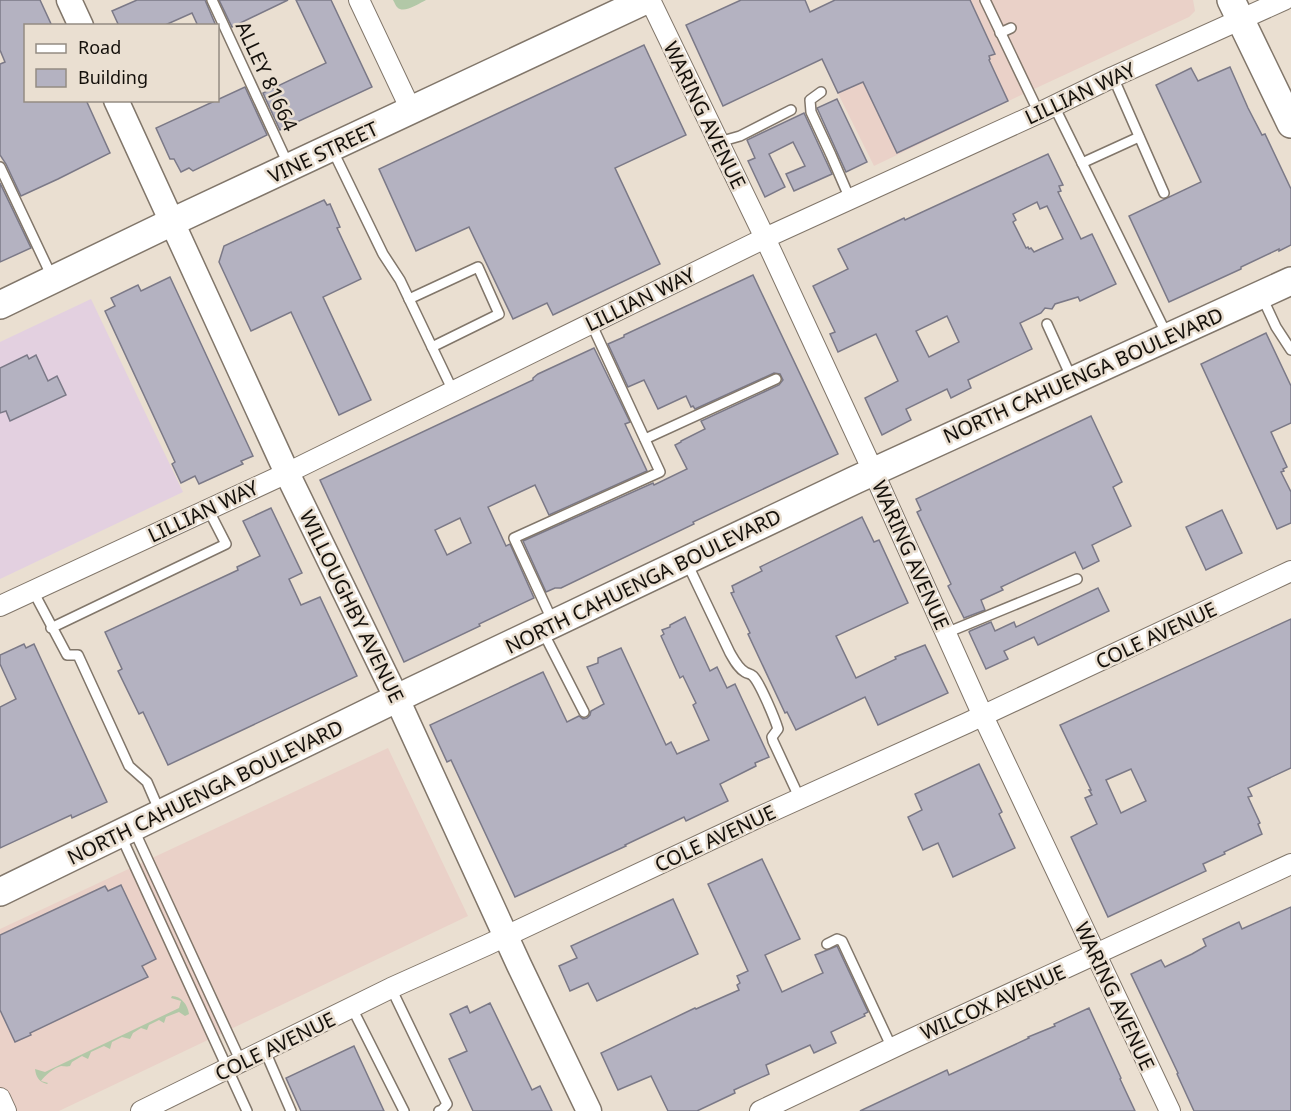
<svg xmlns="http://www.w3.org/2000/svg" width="1291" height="1111" font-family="'Noto Sans',sans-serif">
	<rect width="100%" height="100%" fill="#eadfd1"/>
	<g fill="#ead1c8">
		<path d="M 836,0 L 1193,0 L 1195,11 L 1189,17 L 1019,96 L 874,166 L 815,47 Z"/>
		<path d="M 388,748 L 468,916 L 59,1111 L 0,1111 L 0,929 Z"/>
	</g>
	<path fill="#e3d0e0" d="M 91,299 L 183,492 L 0,579 L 0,342 Z"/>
	<g fill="#b2c8a7">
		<path d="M 393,0 L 426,0 C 420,3 406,12 400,9 C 396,8 395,3 393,0 Z"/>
		<path d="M 172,996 C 181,996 188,1005 189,1014 L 185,1016 L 179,1012 L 166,1017 L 164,1023 L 159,1020 L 149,1025 L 147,1030 L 141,1028 L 133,1033 L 130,1039 L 122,1037 L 112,1042 L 110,1049 L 104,1046 L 91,1052 L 88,1059 L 82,1056 L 72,1062 L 70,1066 C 67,1067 64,1066 61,1066 C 54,1068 45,1075 41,1081 L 48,1083 L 47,1084 C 39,1082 36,1077 35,1069 L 45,1072 L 179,1008 L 181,1001 L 171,998 Z"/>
	</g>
	<g fill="#b4b2c1" stroke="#7b7987" stroke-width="1.5" fill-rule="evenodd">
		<path d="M 0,0 L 40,0 L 52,26 L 26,26 L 26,100 L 86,100 L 110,153 L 58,179 L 21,196 L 6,164 L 0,155 L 0,64 L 5,62 L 0,50 Z"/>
		<path d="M 137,0 L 205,0 L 216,26 L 198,26 L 192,13 L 163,26 L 119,26 L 112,11 Z"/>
		<path d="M 219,0 L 288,0 L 232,27 Z"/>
		<path d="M 296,0 L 331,0 L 372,87 L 280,130 L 263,93 L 326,63 Z"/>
		<path d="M 741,0 L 805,0 L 810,12 L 835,0 L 970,0 L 995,54 L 989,56 L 990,59 L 989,60 L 1008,101 L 897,153 L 863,82 L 838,93 L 822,59 L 723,106 L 686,25 Z"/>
		<path d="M 644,45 L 686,135 L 615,168 L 660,264 L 553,315 L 547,303 L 513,319 L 469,227 L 416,251 L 379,169 Z"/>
		<path d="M 1230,67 L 1248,108 L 1262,135 L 1265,134 L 1291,189 L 1291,245 L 1279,251 L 1279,249 L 1241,267 L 1241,269 L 1169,302 L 1129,216 L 1201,182 L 1156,85 L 1191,68 L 1198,81 Z"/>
		<path d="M 245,87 L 267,135 L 193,171 L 189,168 L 181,172 L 174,159 L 170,159 L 156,128 Z"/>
		<path d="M 837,99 L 867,162 L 846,172 L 818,110 L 817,108 Z"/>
		<path d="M 804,113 L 832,174 L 794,191 L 786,174 L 805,166 L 793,142 L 769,154 L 785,187 L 765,197 L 748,161 L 755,158 L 747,140 Z"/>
		<path d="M 1048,154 L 1063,185 L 1059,186 L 1061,191 L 1058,192 L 1081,239 L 1092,234 L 1116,284 L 1080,301 L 1078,297 L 1055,304 L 1052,309 L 1045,308 L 1041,313 L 1020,323 L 1032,349 L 968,380 L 971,388 L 951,398 L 947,389 L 906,409 L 911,420 L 882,435 L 865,398 L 898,381 L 876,334 L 838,352 L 830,334 L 835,332 L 813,286 L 848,269 L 838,249 L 904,218 L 905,220 ZM 1037,202 L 1040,209 L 1047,206 L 1063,239 L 1034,252 L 1031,248 L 1029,249 L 1028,247 L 1026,248 L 1013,222 L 1016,220 L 1013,214 ZM 947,316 L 959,342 L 929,357 L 916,331 Z"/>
		<path d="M 0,183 L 31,248 L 0,262 Z"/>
		<path d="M 324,200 L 327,205 L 330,204 L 340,227 L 337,228 L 361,279 L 323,297 L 371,400 L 339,415 L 291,312 L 251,331 L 219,262 L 224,246 Z"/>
		<path d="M 753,275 L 838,454 L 693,522 L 694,524 L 561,588 L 555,588 L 546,592 L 523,541 L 653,483 L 654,485 L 687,469 L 675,445 L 681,442 L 681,441 L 705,429 L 701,421 L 779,385 L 783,380 L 780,374 L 774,373 L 695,409 L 693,406 L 691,407 L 686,396 L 658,409 L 644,380 L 628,387 L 608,344 L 624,337 L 624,335 Z"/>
		<path d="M 170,277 L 253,456 L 241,461 L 243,464 L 199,484 L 195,476 L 181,483 L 172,464 L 175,462 L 105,311 L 115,306 L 111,298 L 138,285 L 141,291 Z"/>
		<path d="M 1266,333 L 1291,386 L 1291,423 L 1271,432 L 1287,467 L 1283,469 L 1284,471 L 1281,472 L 1291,492 L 1291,523 L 1277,529 L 1201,364 Z"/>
		<path d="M 594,348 L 630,422 L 625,424 L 647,471 L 549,515 L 535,485 L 488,507 L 506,546 L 510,544 L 534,598 L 479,624 L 480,626 L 404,662 L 320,480 L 533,380 L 533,378 L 538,374 ZM 460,518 L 471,543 L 447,555 L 435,530 Z"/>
		<path d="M 27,355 L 29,359 L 36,355 L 48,381 L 57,376 L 66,395 L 10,421 L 6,411 L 0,413 L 0,368 Z"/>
		<path d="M 1091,416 L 1122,482 L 1113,487 L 1131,526 L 1092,545 L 1099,561 L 1083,569 L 1075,552 L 1001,587 L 1003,590 L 981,600 L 985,610 L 964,618 L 948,586 L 951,584 L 917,512 L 921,510 L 916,499 Z"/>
		<path d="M 271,508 L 302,573 L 289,579 L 301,605 L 320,597 L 357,676 L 168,765 L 143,712 L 139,714 L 118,671 L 122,669 L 105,632 L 238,570 L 237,567 L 260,556 L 243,521 Z"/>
		<path d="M 1222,510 L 1242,553 L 1206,570 L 1186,527 Z"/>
		<path d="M 862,517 L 874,542 L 879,540 L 908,603 L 836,636 L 856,678 L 896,659 L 895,657 L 925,645 L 948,693 L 878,725 L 865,697 L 796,730 L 787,712 L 785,713 L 748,634 L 750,633 L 731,593 L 734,592 L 732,586 L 762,571 L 760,567 Z"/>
		<path d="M 1098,588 L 1109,611 L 1038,645 L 1034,637 L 1004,651 L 1008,659 L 986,669 L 969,632 L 970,631 L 991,622 L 995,631 L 1014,622 L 1016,627 Z"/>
		<path d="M 685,617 L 710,671 L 717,667 L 727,688 L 735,684 L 769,757 L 755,763 L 756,766 L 720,784 L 728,801 L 686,821 L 684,817 L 625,845 L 626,846 L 515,897 L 451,760 L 447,762 L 430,725 L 543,672 L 567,722 L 579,716 L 583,719 L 587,718 L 590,715 L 591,711 L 604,704 L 587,667 L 598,663 L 598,658 L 621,648 L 666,745 L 671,742 L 677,754 L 709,740 L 693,705 L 696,703 L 683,676 L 680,678 L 661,636 L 664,634 L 662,630 L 670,627 L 670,625 Z"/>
		<path d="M 1291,619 L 1291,768 L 1248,788 L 1252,796 L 1248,797 L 1260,823 L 1258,824 L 1262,834 L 1224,852 L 1225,854 L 1203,864 L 1206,871 L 1108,917 L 1071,837 L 1097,824 L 1085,798 L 1092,795 L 1089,790 L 1091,790 L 1060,725 ZM 1131,769 L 1146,801 L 1121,813 L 1106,780 Z"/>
		<path d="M 24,644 L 26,648 L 34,644 L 107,802 L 72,818 L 71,815 L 0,848 L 0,707 L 16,699 L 0,664 L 0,655 Z"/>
		<path d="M 979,764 L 1002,812 L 999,814 L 1015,848 L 953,877 L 938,843 L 923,850 L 908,817 L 922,810 L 915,794 Z"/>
		<path d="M 762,859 L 800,939 L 765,955 L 782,992 L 823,973 L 815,955 L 837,946 L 868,1012 L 864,1014 L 865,1016 L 831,1032 L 836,1043 L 814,1053 L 810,1045 L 766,1065 L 769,1074 L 734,1090 L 735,1093 L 697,1111 L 668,1111 L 651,1076 L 618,1090 L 601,1053 L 695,1008 L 696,1009 L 739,990 L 737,985 L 740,983 L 737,976 L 748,971 L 708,884 Z"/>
		<path d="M 121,885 L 156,959 L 142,966 L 148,977 L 30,1033 L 31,1035 L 15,1042 L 0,1010 L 0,935 L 105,886 L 108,891 Z"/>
		<path d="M 673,899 L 698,954 L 597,1001 L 588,983 L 570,991 L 559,966 L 577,958 L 571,946 Z"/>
		<path d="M 1291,907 L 1291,1111 L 1194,1111 L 1177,1074 L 1178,1073 L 1131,974 L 1161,960 L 1165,967 L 1192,954 L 1206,946 L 1203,939 L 1239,922 L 1242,929 Z"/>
		<path d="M 490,1003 L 532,1090 L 540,1086 L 552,1111 L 473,1111 L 449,1059 L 467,1051 L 450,1014 L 467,1006 L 470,1013 Z"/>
		<path d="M 1089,1008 L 1121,1078 L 1120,1079 L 1135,1111 L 860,1111 L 947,1070 L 949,1075 L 1029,1038 L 1028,1037 L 1055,1026 L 1054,1024 Z"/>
		<path d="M 354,1046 L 384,1111 L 301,1111 L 286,1078 Z"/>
	</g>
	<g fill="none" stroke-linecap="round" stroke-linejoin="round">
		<defs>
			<g id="service">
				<path d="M 212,0 L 288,164"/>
				<path d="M 985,0 L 1039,113"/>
				<path d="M 1000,33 L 1011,28"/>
				<path d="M 1113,77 L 1164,193"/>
				<path d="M 821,92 L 810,100 L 811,112 L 831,155 L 850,199"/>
				<path d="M 1054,106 L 1167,335"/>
				<path d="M 719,142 L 740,136 L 791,110"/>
				<path d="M 332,149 L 383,254 L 400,280 L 453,391"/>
				<path d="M 1082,163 L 1139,137"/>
				<path d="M 0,167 L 52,277"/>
				<path d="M 1262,297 L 1276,327 L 1291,350"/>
				<path d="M 409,299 L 478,267 L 499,314 L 432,347"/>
				<path d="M 1047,324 L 1072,379"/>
				<path d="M 645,439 L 776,379"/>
				<path d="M 687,563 L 730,653 C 734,660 738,668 745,672 C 748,674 750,673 753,676 C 760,683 775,719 778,729 L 772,737 L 773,741 L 800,799"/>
				<path d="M 33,591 L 67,655 L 78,655 L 129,766 L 147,782 L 160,812"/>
				<path d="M 553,622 L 514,538 L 660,472 L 591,323"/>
				<path d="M 51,628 L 226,544 L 208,509"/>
				<path d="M 543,632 L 584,712"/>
				<path d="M 946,633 L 1077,579"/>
				<path d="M 134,830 L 241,1062"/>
				<path d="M 121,836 L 247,1111"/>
				<path d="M 827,944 L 837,939 L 842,941 L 892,1048"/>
				<path d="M 391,988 L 444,1098 L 447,1104 L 442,1110 L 439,1111"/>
				<path d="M 352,1008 L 404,1111"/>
				<path d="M 265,1051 L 291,1111"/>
			</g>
			<g id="minor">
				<path d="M 359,0 L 411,110"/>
				<path d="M 650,0 L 765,238 L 873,471 L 983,716 L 1170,1111"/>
				<path d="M 0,606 L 287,473 L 765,238 L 1039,113 L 1113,77 L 1284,0"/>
				<path d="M 0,1098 L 6,1111"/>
				<path d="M 141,1111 L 391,988 L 487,945 L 757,818 L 967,723 L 1291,571"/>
				<path d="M 760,1111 L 905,1042 L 1291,864"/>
			</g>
			<g id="tertiary">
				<path d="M 69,0 L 81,26"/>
				<path d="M 116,100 L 287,473 L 397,699 L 519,965 L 589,1111"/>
			</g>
			<g id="secondary">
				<path d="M 1231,0 L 1291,124"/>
				<path d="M 0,305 L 172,222 L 646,0"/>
				<path d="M 0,892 L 412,691 L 855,480 L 1291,281"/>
			</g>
		</defs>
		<use href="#service" stroke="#81766a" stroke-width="12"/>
		<use href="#minor" stroke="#81766a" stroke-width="22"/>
		<use href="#tertiary" stroke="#81766a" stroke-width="27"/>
		<use href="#secondary" stroke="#81766a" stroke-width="30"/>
		<use href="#service" stroke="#fff" stroke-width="9"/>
		<use href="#minor" stroke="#fff" stroke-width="20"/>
		<use href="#tertiary" stroke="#fff" stroke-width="24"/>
		<use href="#secondary" stroke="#fff" stroke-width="27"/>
	</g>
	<g text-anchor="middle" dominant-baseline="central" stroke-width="5" stroke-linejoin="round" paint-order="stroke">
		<g font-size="20" fill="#14100b" stroke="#eadfd1">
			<text transform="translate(267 76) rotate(65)">ALLEY 81664</text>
			<text transform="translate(1080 93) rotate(-25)">LILLIAN WAY</text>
			<text transform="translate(705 115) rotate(64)">WARING AVENUE</text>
			<text transform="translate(323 152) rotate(-25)">VINE STREET</text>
			<text transform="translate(640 299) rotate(-26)">LILLIAN WAY</text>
			<text transform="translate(1083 375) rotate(-24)">NORTH CAHUENGA BOULEVARD</text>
			<text transform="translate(203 511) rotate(-25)">LILLIAN WAY</text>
			<text transform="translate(911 555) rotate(66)">WARING AVENUE</text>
			<text transform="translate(643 581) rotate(-26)">NORTH CAHUENGA BOULEVARD</text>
			<text transform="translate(352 606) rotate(64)">WILLOUGHBY AVENUE</text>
			<text transform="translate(1156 635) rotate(-25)">COLE AVENUE</text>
			<text transform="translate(205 792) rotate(-26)">NORTH CAHUENGA BOULEVARD</text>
			<text transform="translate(715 838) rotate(-25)">COLE AVENUE</text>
			<text transform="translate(1115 996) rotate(65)">WARING AVENUE</text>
			<text transform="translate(993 1002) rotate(-24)">WILCOX AVENUE</text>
			<text transform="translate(275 1046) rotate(-26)">COLE AVENUE</text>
		</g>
	</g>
	<rect x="24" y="24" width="195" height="78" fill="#eadfd1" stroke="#948c82" stroke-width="1.5"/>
	<rect x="36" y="44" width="30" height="9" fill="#ffffff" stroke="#948c82" stroke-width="1.5"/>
	<text x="78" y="54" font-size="18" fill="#14100b">Road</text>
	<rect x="36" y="69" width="30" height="18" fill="#b4b2c1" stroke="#948c82" stroke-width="1.5"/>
	<text x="78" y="84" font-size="18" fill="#14100b">Building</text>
</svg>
